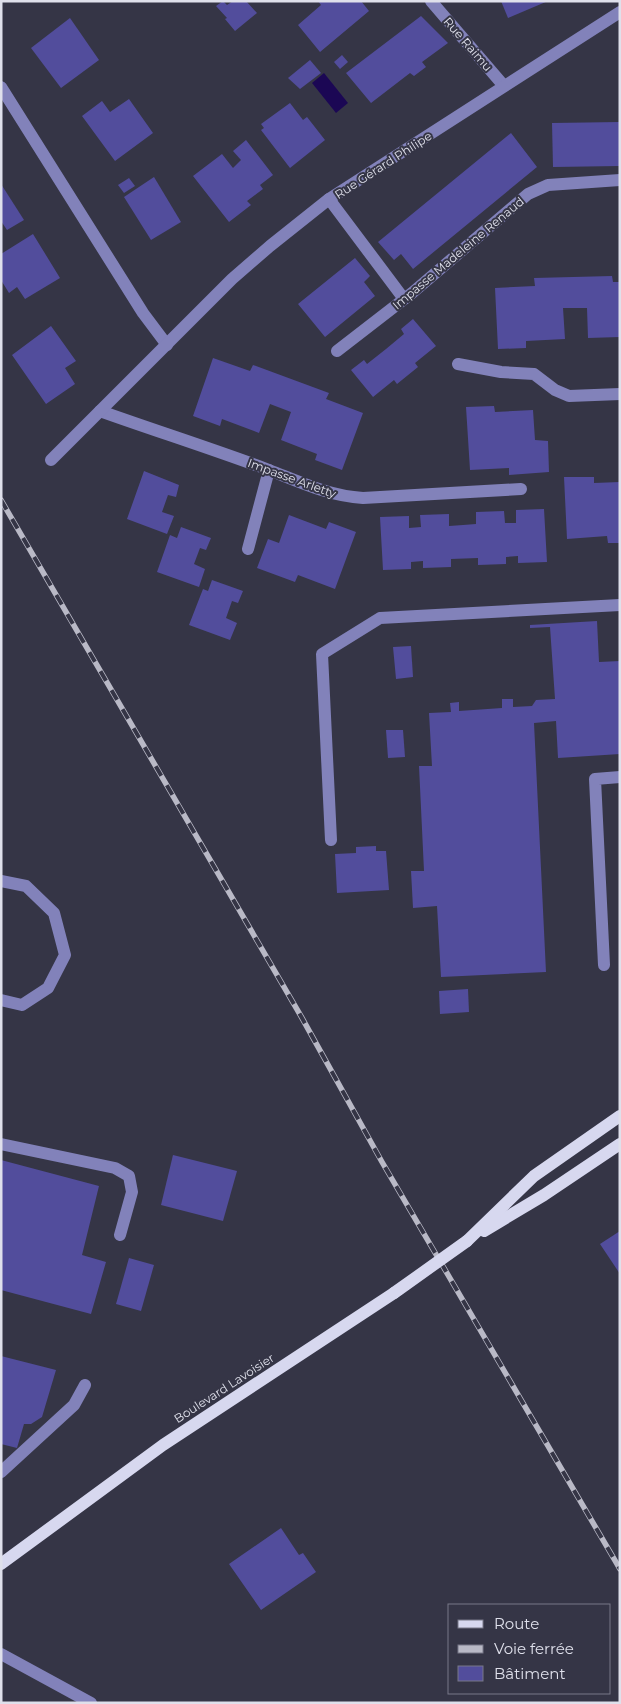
<svg xmlns="http://www.w3.org/2000/svg" width="621" height="1704" font-family="Montserrat,sans-serif">
	<rect width="100%" height="100%" fill="#353546"/>
	<path fill="#1b0754" d="M 324,73 L 348,103 L 336,113 L 312,83 Z"/>
	<g fill="#524d9c">
		<path d="M 223,1 L 227,5 L 233,1 L 246,1 L 257,13 L 235,31 L 225,19 L 227,18 L 216,6 Z"/>
		<path d="M 318,1 L 361,1 L 369,11 L 320,52 L 298,25 L 321,5 Z"/>
		<path d="M 501,1 L 548,1 L 508,18 Z"/>
		<path d="M 421,16 L 448,43 L 422,62 L 426,67 L 414,76 L 410,73 L 371,103 L 346,73 Z"/>
		<path d="M 70,18 L 99,60 L 61,88 L 31,48 Z"/>
		<path d="M 342,55 L 348,62 L 340,69 L 334,62 Z"/>
		<path d="M 310,60 L 321,73 L 300,89 L 288,78 Z"/>
		<path d="M 129,99 L 153,133 L 115,161 L 82,116 L 102,101 L 110,112 Z"/>
		<path d="M 290,103 L 303,120 L 307,117 L 325,140 L 290,168 L 261,130 L 264,128 L 261,124 Z"/>
		<path d="M 620,122 L 620,166 L 553,167 L 552,123 Z"/>
		<path d="M 511,133 L 537,167 L 413,269 L 401,254 L 394,260 L 378,242 Z"/>
		<path d="M 246,140 L 273,175 L 260,185 L 263,189 L 247,201 L 251,205 L 229,222 L 193,176 L 222,154 L 233,168 L 241,160 L 233,151 Z"/>
		<path d="M 154,177 L 181,222 L 151,240 L 124,197 Z"/>
		<path d="M 129,178 L 135,186 L 124,193 L 118,185 Z"/>
		<path d="M 1,184 L 24,220 L 7,230 L 1,221 Z"/>
		<path d="M 33,234 L 60,278 L 25,299 L 17,287 L 9,293 L 1,280 L 1,254 Z"/>
		<path d="M 355,258 L 370,276 L 364,282 L 375,296 L 325,337 L 298,304 Z"/>
		<path d="M 612,276 L 613,282 L 620,282 L 620,337 L 588,338 L 587,308 L 563,308 L 565,339 L 526,341 L 526,348 L 498,349 L 495,288 L 535,286 L 534,278 Z"/>
		<path d="M 413,319 L 436,346 L 415,363 L 418,367 L 397,384 L 394,380 L 373,397 L 351,370 L 364,360 L 367,364 L 386,349 L 404,334 L 401,329 Z"/>
		<path d="M 51,326 L 76,361 L 65,368 L 75,384 L 46,404 L 12,355 Z"/>
		<path d="M 213,358 L 250,371 L 253,365 L 329,393 L 326,399 L 363,413 L 342,470 L 315,460 L 317,454 L 281,440 L 291,412 L 270,404 L 259,433 L 222,419 L 220,426 L 193,416 Z"/>
		<path d="M 494,406 L 495,412 L 533,410 L 535,440 L 548,441 L 549,472 L 509,475 L 509,468 L 470,470 L 466,407 Z"/>
		<path d="M 144,471 L 179,485 L 176,497 L 168,495 L 162,512 L 174,516 L 167,534 L 127,519 Z"/>
		<path d="M 564,477 L 594,477 L 594,483 L 620,482 L 620,543 L 608,543 L 607,536 L 567,539 Z"/>
		<path d="M 544,509 L 547,562 L 518,563 L 518,556 L 506,557 L 506,564 L 478,565 L 478,558 L 451,559 L 451,567 L 423,568 L 423,561 L 411,562 L 411,569 L 383,570 L 380,517 L 409,516 L 409,528 L 421,527 L 420,515 L 449,514 L 449,526 L 463,525 L 476,524 L 476,512 L 504,511 L 505,523 L 516,523 L 516,510 Z"/>
		<path d="M 289,515 L 326,529 L 329,522 L 356,532 L 335,589 L 298,575 L 295,582 L 257,568 L 268,539 L 279,543 Z"/>
		<path d="M 181,527 L 211,538 L 206,550 L 200,548 L 194,564 L 205,569 L 199,587 L 157,572 L 170,535 L 177,538 Z"/>
		<path d="M 212,580 L 243,591 L 238,603 L 232,601 L 226,618 L 237,623 L 230,640 L 189,625 L 203,589 L 208,591 Z"/>
		<path d="M 597,621 L 599,662 L 620,661 L 620,754 L 558,758 L 556,721 L 534,723 L 546,972 L 441,977 L 437,906 L 413,908 L 411,871 L 424,871 L 419,766 L 432,766 L 429,713 L 451,712 L 450,703 L 459,702 L 459,711 L 502,708 L 502,699 L 513,699 L 513,707 L 532,706 L 536,700 L 555,699 L 550,627 L 530,628 L 530,625 Z"/>
		<path d="M 411,646 L 413,677 L 396,679 L 393,647 Z"/>
		<path d="M 386,730 L 403,730 L 405,757 L 388,758 Z"/>
		<path d="M 376,846 L 376,851 L 386,851 L 389,890 L 337,893 L 335,854 L 356,853 L 356,847 Z"/>
		<path d="M 468,989 L 469,1012 L 440,1014 L 439,991 Z"/>
		<path d="M 173,1155 L 237,1171 L 223,1221 L 161,1205 Z"/>
		<path d="M 1,1160 L 99,1186 L 82,1255 L 106,1262 L 91,1314 L 1,1290 Z"/>
		<path d="M 620,1231 L 620,1274 L 600,1244 Z"/>
		<path d="M 129,1258 L 154,1265 L 141,1311 L 116,1304 Z"/>
		<path d="M 1,1356 L 56,1370 L 42,1417 L 31,1424 L 24,1424 L 17,1448 L 1,1444 Z"/>
		<path d="M 281,1528 L 299,1555 L 303,1553 L 316,1572 L 261,1610 L 229,1564 Z"/>
	</g>
	<g fill="none" stroke-linecap="round" stroke-linejoin="round">
		<g stroke="#8282ba" stroke-width="12">
			<path d="M 431,1 L 504,86"/>
			<path d="M 1,87 L 143,313 L 167,345"/>
			<path d="M 329,199 L 404,299"/>
			<path d="M 337,351 L 412,293 L 528,194 L 548,185 L 620,180"/>
			<path d="M 458,364 L 501,372 L 534,374 L 555,390 L 569,396 L 620,394"/>
			<path d="M 100,411 C 156,431 213,449 269,470 C 300,482 329,496 363,498 L 521,489"/>
			<path d="M 51,460 L 232,279 L 270,246 L 329,199 L 620,12"/>
			<path d="M 248,549 L 269,470"/>
			<path d="M 331,840 L 322,654 L 380,618 L 620,605"/>
			<path d="M 1,881 L 26,886 L 54,913 L 65,955 L 48,988 L 22,1005 L 1,1000"/>
			<path d="M 604,965 L 595,779 L 620,777"/>
			<path d="M 1,1144 L 115,1168 L 129,1176 L 132,1192 L 120,1235"/>
			<path d="M 1,1472 L 74,1405 L 85,1385"/>
			<path d="M 1,1654 L 91,1703"/>
		</g>
		<g stroke="#d7d8ef" stroke-width="12">
			<path d="M 484,1231 L 544,1195 L 620,1144"/>
			<path d="M 467,1241 L 534,1176 L 620,1116"/>
			<path d="M 1,1564 L 163,1445 L 394,1293"/>
		</g>
		<defs>
			<path id="rail" d="M 1,500 L 302,1018 L 382,1162 L 620,1569"/>
		</defs>
		<use href="#rail" stroke="#b9b9c6" stroke-width="5.5"/>
		<use href="#rail" stroke="#353546" stroke-width="4" stroke-dasharray="11" stroke-linecap="butt"/>
		<path stroke="#d7d8ef" stroke-width="12" d="M 394,1293 L 467,1241"/>
	</g>
	<g text-anchor="middle" dominant-baseline="central" stroke-width="4" stroke-linejoin="round" paint-order="stroke">
		<g font-size="12" fill="#dfe0eb" stroke="#353546">
			<text transform="translate(468 44) rotate(49)">Rue Raimu</text>
			<text transform="translate(383 165) rotate(-33)">Rue Gérard Philipe</text>
			<text transform="translate(458 253) rotate(-40)">Impasse Madeleine Renaud</text>
			<text transform="translate(292 478) rotate(20)">Impasse Arletty</text>
			<text transform="translate(224 1388) rotate(-33)">Boulevard Lavoisier</text>
		</g>
	</g>
	<rect width="621" height="1704" fill="none" stroke="#dfe0eb" stroke-width="5"/>
	<rect x="448" y="1604" width="162" height="90" fill="#353546" stroke="#797988"/>
	<rect x="458" y="1620" width="25" height="8" fill="#d7d8ef" stroke="#797988"/>
	<text x="494" y="1629" font-size="15" fill="#dfe0eb">Route</text>
	<rect x="458" y="1645" width="25" height="8" fill="#b9b9c6" stroke="#797988"/>
	<text x="494" y="1654" font-size="15" fill="#dfe0eb">Voie ferrée</text>
	<rect x="458" y="1666" width="25" height="15" fill="#524d9c" stroke="#797988"/>
	<text x="494" y="1679" font-size="15" fill="#dfe0eb">Bâtiment</text>
</svg>
